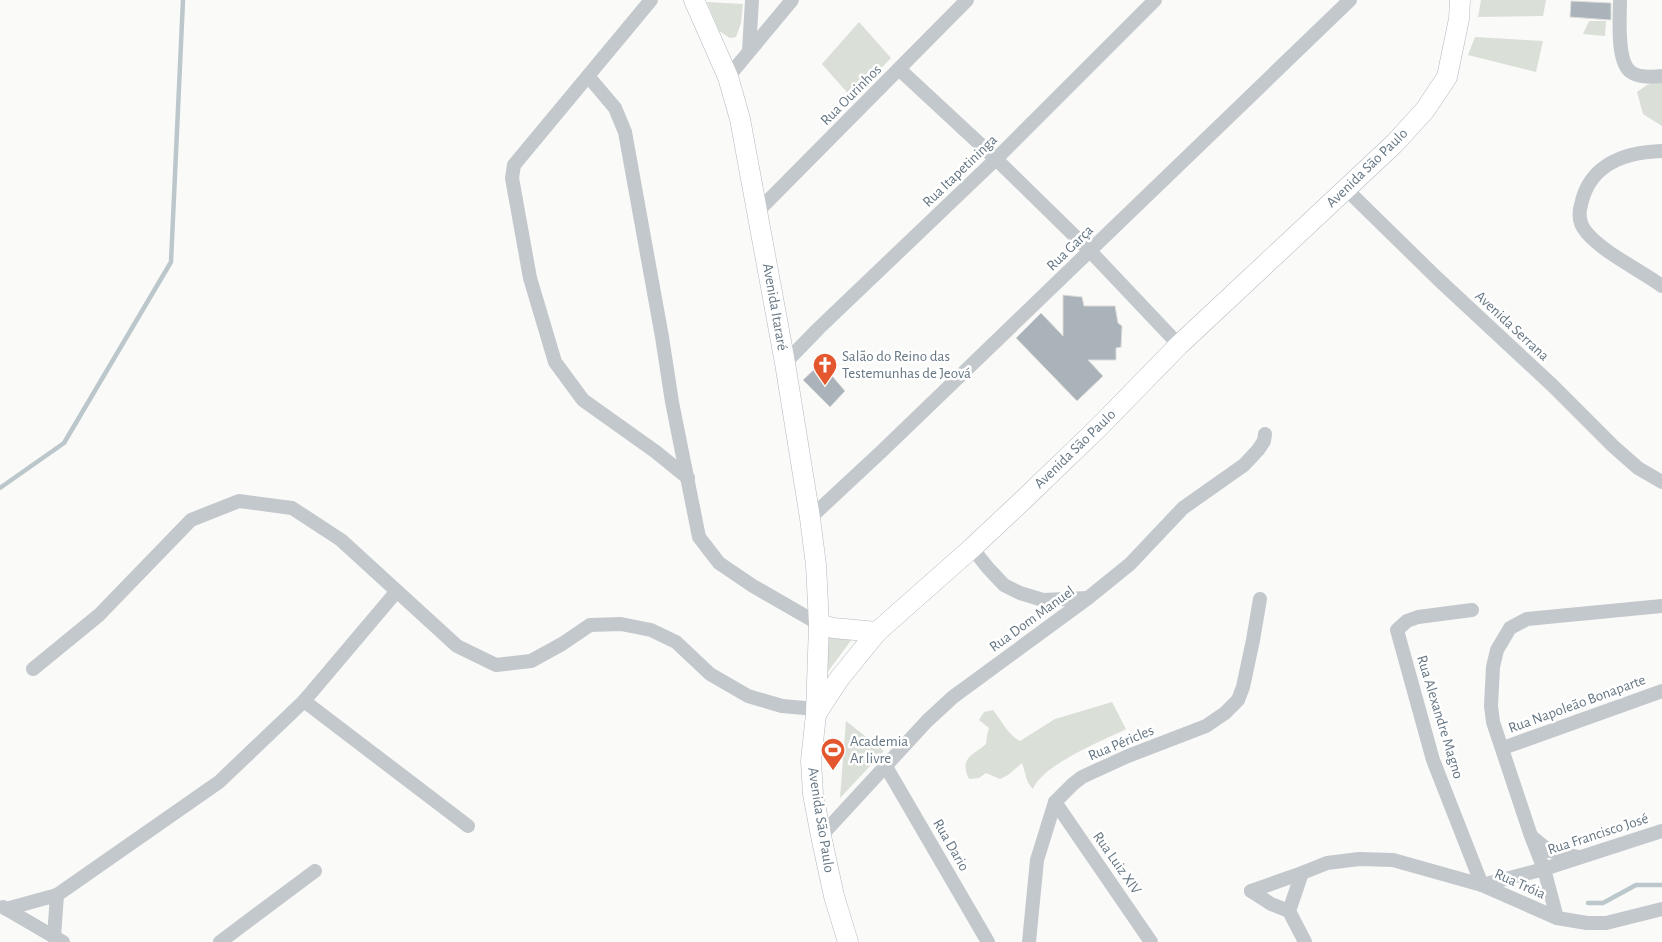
<svg xmlns="http://www.w3.org/2000/svg" width="1662" height="942" font-family="'Alegreya Sans',sans-serif">
	<rect width="100%" height="100%" fill="#fafaf8"/>
	<g fill="#dadfd7">
		<path d="M 1481,0 L 1546,0 L 1543,16 L 1478,17 Z"/>
		<path d="M 707,2 L 743,4 L 741,23 L 736,37 L 730,38 L 719,31 Z"/>
		<path d="M 1589,21 L 1606,21 L 1605,36 L 1583,34 Z"/>
		<path d="M 859,22 L 891,58 L 852,98 L 822,64 Z"/>
		<path d="M 1475,37 L 1543,41 L 1536,72 L 1468,55 Z"/>
		<path d="M 1662,80 L 1662,126 L 1643,114 L 1637,92 L 1647,85 Z"/>
		<path d="M 823,633 L 855,635 L 827,673 Z"/>
		<path d="M 1112,702 L 1126,729 C 1102,741 1042,765 1033,789 C 1025,781 1026,773 1022,763 L 1008,775 L 1000,779 L 986,773 L 979,778 L 969,779 C 959,758 972,756 986,744 L 987,735 L 989,728 L 979,720 L 984,712 L 993,710 C 1002,721 1007,734 1020,741 L 1055,719 Z"/>
		<path d="M 846,721 L 884,751 L 840,798 Z"/>
	</g>
	<g fill="none" stroke-linecap="round" stroke-linejoin="round">
		<g stroke="#bbc7cb" stroke-width="4.5">
			<path d="M 0,488 L 64,443 L 171,262 L 183,0"/>
			<path d="M 1588,903 L 1603,903 L 1636,885 L 1662,885"/>
		</g>
	</g>
	<g fill="#aab3b9" stroke="#dcdcda">
		<path d="M 1571,1 L 1611,3 L 1611,20 L 1570,17 Z"/>
		<path d="M 1063,295 L 1082,297 L 1084,306 L 1115,306 L 1118,323 L 1122,326 L 1121,347 L 1116,348 L 1116,360 L 1088,360 L 1103,376 L 1077,401 L 1016,338 L 1041,313 L 1063,336 Z"/>
		<path d="M 821,363 L 845,391 L 830,407 L 803,380 Z"/>
	</g>
	<g fill="none" stroke-linecap="round" stroke-linejoin="round">
		<defs>
			<g id="secondary">
				<path d="M 694,0 L 728,77 L 740,119 L 785,363 L 810,518 L 816,565 L 819,624 L 816,714 L 811,761 L 813,794 L 821,836 L 834,896 L 848,942"/>
				<path d="M 819,624 L 833,628 L 877,632"/>
				<path d="M 816,714 L 839,679 L 877,632 L 972,548 L 1021,502 L 1099,427 L 1179,345 L 1395,143 L 1425,110 L 1447,77 L 1459,19 L 1460,0"/>
			</g>
		</defs>
		<use href="#secondary" stroke="#b3babf" stroke-width="21"/>
		<g stroke="#c3c8cc" stroke-width="14">
			<path d="M 651,0 L 514,165 L 512,178 L 530,278 L 555,362 L 583,400 L 656,452 L 688,478"/>
			<path d="M 1620,0 C 1620,17 1616,62 1631,72 C 1639,78 1652,77 1662,76"/>
			<path d="M 749,51 L 752,0"/>
			<path d="M 899,69 L 996,159 L 1090,251 L 1179,345"/>
			<path d="M 588,76 L 615,108 L 625,132 L 662,337 L 672,402 L 699,537 L 719,563 L 753,586 L 819,624"/>
			<path d="M 728,77 L 792,0"/>
			<path d="M 1662,151 C 1624,152 1589,165 1581,205 C 1578,215 1580,225 1587,233 C 1604,253 1640,270 1662,286"/>
			<path d="M 1345,188 L 1438,279 L 1552,385 L 1613,446 L 1638,468 L 1662,482"/>
			<path d="M 757,212 L 967,0"/>
			<path d="M 785,363 L 819,328 L 996,159 L 1155,0"/>
			<path d="M 810,518 L 882,451 L 1350,0"/>
			<path d="M 972,548 L 988,568 L 1004,585 L 1020,593 L 1043,600 L 1088,598"/>
			<path d="M 1472,610 L 1418,617 L 1407,621 L 1397,630 L 1433,760 L 1482,885"/>
			<path d="M 33,669 L 99,615 L 191,520 L 239,501 L 292,508 L 341,540 L 457,646 L 496,665 L 531,661 L 562,644 L 590,625 L 621,624 L 651,630 L 676,642 L 710,674 L 748,696 L 782,706 L 816,709"/>
			<path d="M 304,701 L 468,826"/>
			<path d="M 1503,748 L 1662,691"/>
			<path d="M 885,765 L 988,942"/>
			<path d="M 1055,802 L 1151,942"/>
			<path d="M 821,836 L 927,721 L 953,697 L 1088,598 L 1130,564 L 1183,508 L 1244,465 L 1258,450 L 1264,441 L 1265,434"/>
			<path d="M 1532,837 L 1549,851 L 1579,857"/>
			<path d="M 1302,873 L 1289,911 L 1305,942"/>
			<path d="M 1482,885 L 1544,869 L 1662,831"/>
			<path d="M 1251,891 L 1302,873 L 1327,863 L 1359,859 L 1393,860 L 1482,885 L 1557,918 L 1587,923 L 1606,923 L 1662,909"/>
			<path d="M 1251,891 L 1271,904 L 1289,911"/>
			<path d="M 57,895 L 219,782 L 304,701 L 397,591"/>
			<path d="M 3,907 L 63,942"/>
			<path d="M 6,909 L 57,895 L 54,937"/>
			<path d="M 1557,918 L 1544,869 L 1531,836 L 1493,722 L 1491,706 L 1493,667 L 1497,650 L 1510,628 L 1527,619 L 1662,606"/>
			<path d="M 220,942 L 315,871"/>
			<path d="M 1029,942 L 1037,860 L 1055,802 L 1073,784 L 1082,777 L 1128,756 L 1206,726 L 1225,713 L 1238,700 L 1243,687 L 1253,640 L 1260,599"/>
		</g>
		<use href="#secondary" stroke="#fff" stroke-width="20"/>
	</g>
	<defs>
		<symbol id="church-pin" viewBox="-11 -11 22 30"><path d="M0 17L-7.5 6A9.5 9.5 0 1 1 7.5 6Z" fill="#e4572e" stroke="#fff"/><path d="M-1.2-6h2.4v3.5h3.3v2.4h-3.3V6h-2.4V-.1h-3.3v-2.4h3.3Z" fill="#fff"/></symbol>
		<symbol id="stadium-pin" viewBox="-11 -11 22 30"><path d="M0 17L-7.5 6A9.5 9.5 0 1 1 7.5 6Z" fill="#e4572e" stroke="#fff"/><path d="M0-5a6.5 5 0 1 0 0 10a6.5 5 0 1 0 0-10ZM-3.5-1.8h7v3.6h-7Z" fill="#fff"/></symbol>
	</defs>
	<g fill-rule="evenodd">
		<use href="#church-pin" x="811" y="351" width="28" height="38"/>
		<use href="#stadium-pin" x="819" y="736" width="28" height="38"/>
	</g>
	<g text-anchor="middle" dominant-baseline="central" stroke-width="5" stroke-linejoin="round" paint-order="stroke">
		<g font-size="15" fill="#657683" stroke="#fff">
			<text transform="translate(851 95) rotate(-45)">Rua Ourinhos</text>
			<text transform="translate(1367 168) rotate(-44)">Avenida São Paulo</text>
			<text transform="translate(960 171) rotate(-44)">Rua Itapetininga</text>
			<text transform="translate(1070 248) rotate(-44)">Rua Garça</text>
			<text transform="translate(775 307) rotate(80)">Avenida Itararé</text>
			<text transform="translate(1512 326) rotate(43)">Avenida Serrana</text>
			<text transform="translate(1075 449) rotate(-44)">Avenida São Paulo</text>
			<text transform="translate(1032 619) rotate(-36)">Rua Dom Manuel</text>
			<text transform="translate(1577 704) rotate(-20)">Rua Napoleão Bonaparte</text>
			<text transform="translate(1440 717) rotate(73)">Rua Alexandre Magno</text>
			<text transform="translate(1121 743) rotate(-23)">Rua Péricles</text>
			<text transform="translate(821 820) rotate(81)">Avenida São Paulo</text>
			<text transform="translate(1598 834) rotate(-18)">Rua Francisco José</text>
			<text transform="translate(951 845) rotate(60)">Rua Dario</text>
			<text transform="translate(1117 863) rotate(55)">Rua Luiz XIV</text>
			<text transform="translate(1520 884) rotate(24)">Rua Tróia</text>
		</g>
		<g font-size="15" fill="#657683" stroke="#fff" text-anchor="start">
			<text x="842" y="356">Salão do Reino das<tspan x="842" dy="17">Testemunhas de Jeová</tspan></text>
			<text x="850" y="741">Academia<tspan x="850" dy="17">Ar livre</tspan></text>
		</g>
	</g>
</svg>
